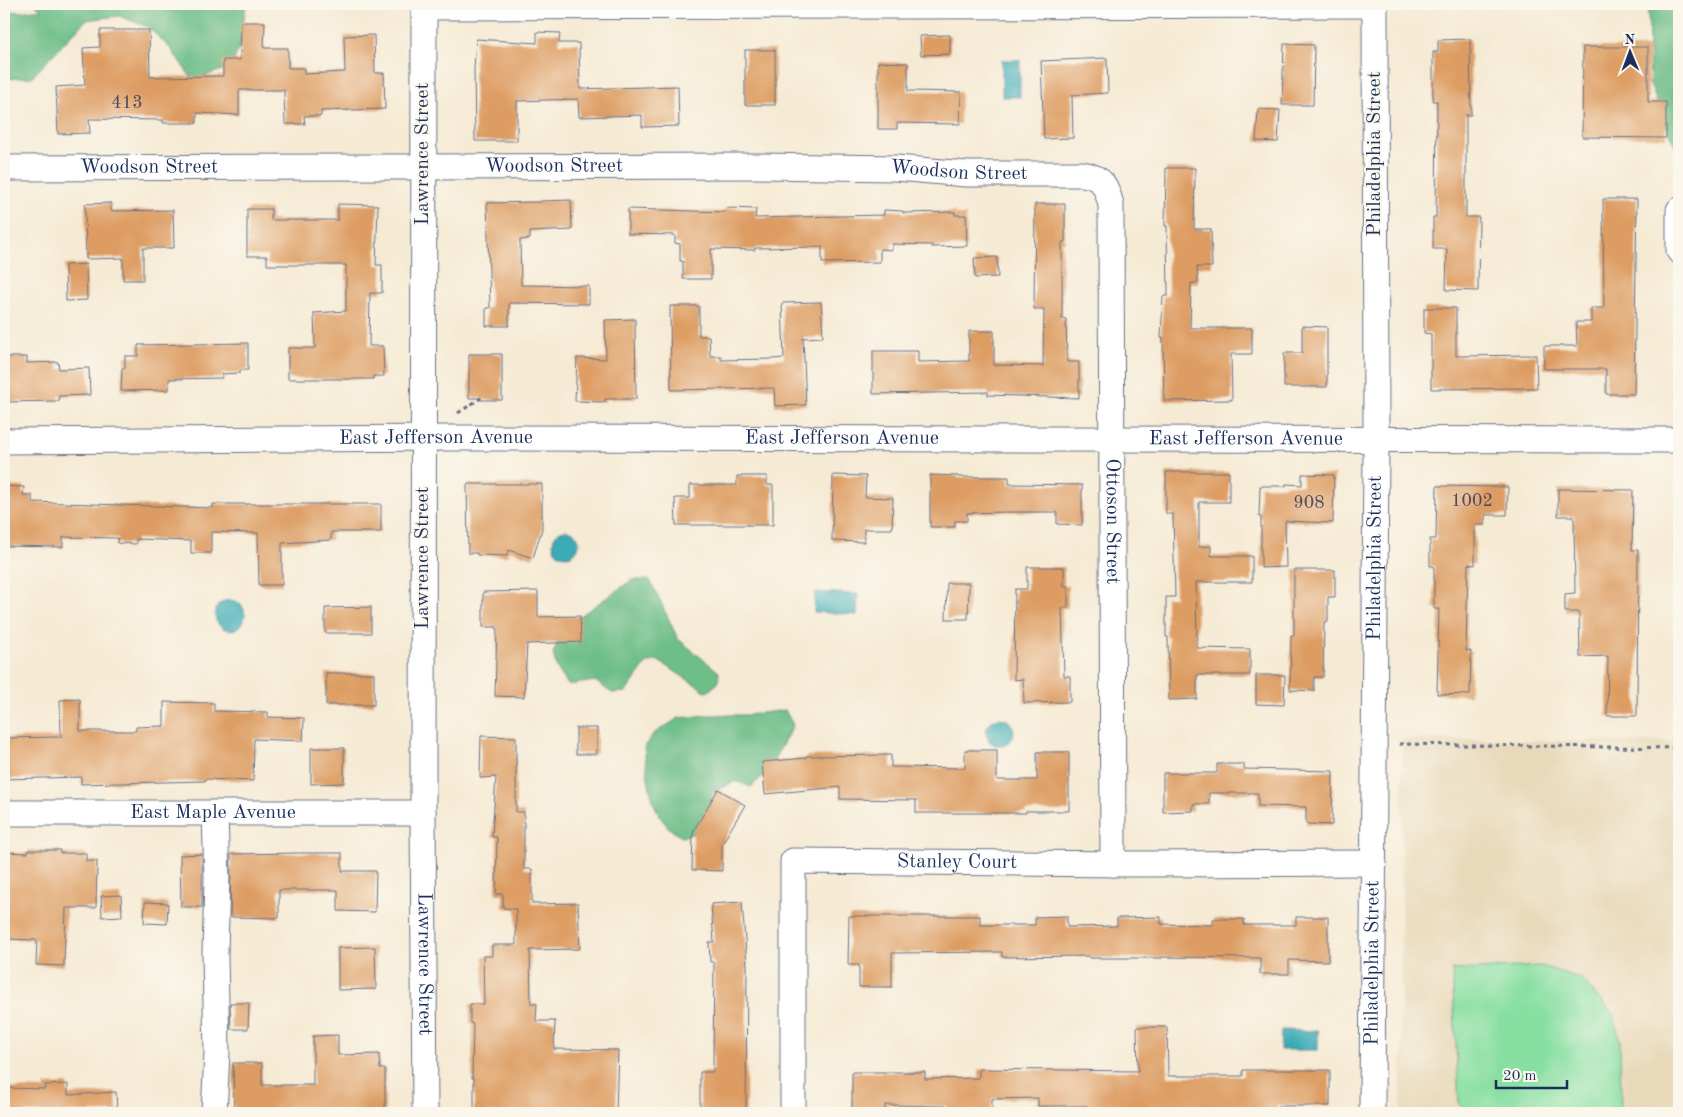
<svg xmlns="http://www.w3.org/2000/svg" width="1683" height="1117" font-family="'Old Standard TT',serif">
	<rect width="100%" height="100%" fill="#fbf7ec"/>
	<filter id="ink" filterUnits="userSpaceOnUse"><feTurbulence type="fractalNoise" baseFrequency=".02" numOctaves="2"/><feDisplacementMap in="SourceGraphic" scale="10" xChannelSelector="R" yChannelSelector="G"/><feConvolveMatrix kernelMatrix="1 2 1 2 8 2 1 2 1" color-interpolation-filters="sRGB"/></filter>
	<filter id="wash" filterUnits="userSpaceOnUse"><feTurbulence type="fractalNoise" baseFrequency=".0096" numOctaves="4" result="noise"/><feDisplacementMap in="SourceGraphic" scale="20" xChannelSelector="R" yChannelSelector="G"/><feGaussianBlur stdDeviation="1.12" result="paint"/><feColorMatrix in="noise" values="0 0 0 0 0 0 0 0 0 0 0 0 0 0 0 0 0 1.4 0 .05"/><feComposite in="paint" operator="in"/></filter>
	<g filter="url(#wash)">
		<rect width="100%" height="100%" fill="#f5ead4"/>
		<path fill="#e8d9ba" d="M 1402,739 L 1679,742 L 1679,1113 L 1401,1113 Z"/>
		<path fill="#88dfa2" stroke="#528780" d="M 1542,966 L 1580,978 L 1613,1014 L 1620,1041 L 1621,1113 L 1470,1113 L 1459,1104 L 1452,970 Z"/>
		<g fill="#6ebe88" stroke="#447673">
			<path d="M 35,4 L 136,4 L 157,8 L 163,4 L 246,4 L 240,45 L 231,67 L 193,80 L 170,48 L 148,27 L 119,16 L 86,20 L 32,77 L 4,79 L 4,11 L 20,12 L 41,9 Z"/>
			<path d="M 1634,4 L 1679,4 L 1679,156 L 1650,85 L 1648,7 Z"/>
			<path d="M 632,580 L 650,580 L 678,639 L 719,672 L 718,683 L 707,692 L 657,660 L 646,664 L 626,692 L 612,693 L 595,681 L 568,685 L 557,668 L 553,654 L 563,628 Z"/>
			<path d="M 785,710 L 793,725 L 768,771 L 751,787 L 736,781 L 713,792 L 701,831 L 682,837 C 649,820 649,781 644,748 L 653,734 L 679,718 L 706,715 L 748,715 Z"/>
		</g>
		<g fill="#3aabb5" stroke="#2a6d8a">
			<rect x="1002" y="60" width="18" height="37"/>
			<circle cx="566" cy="543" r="13"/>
			<path d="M 815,592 L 858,594 L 857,615 L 814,612 Z"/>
			<circle cx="230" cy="615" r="15"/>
			<circle cx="1000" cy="732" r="14"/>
			<path d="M 1281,1030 L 1318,1031 L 1318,1050 L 1280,1050 Z"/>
		</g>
		<g id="blocks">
			<g fill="#dd9c62">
				<path d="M 241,22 L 265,22 L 264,48 L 288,48 L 288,68 L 304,68 L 304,74 L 345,72 L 344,36 L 374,35 L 375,73 L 384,73 L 385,109 L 321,111 L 321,116 L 304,116 L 305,124 L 285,124 L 284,90 L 239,90 L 239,115 L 197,113 L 197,123 L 163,123 L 163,120 L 89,119 L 90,133 L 58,134 L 56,87 L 85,85 L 83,48 L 100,47 L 100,30 L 149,30 L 150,77 L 223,76 L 223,60 L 240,60 Z"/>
				<path d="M 537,32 L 560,33 L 559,43 L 579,43 L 580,89 L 678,86 L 679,126 L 642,127 L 642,115 L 579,117 L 578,99 L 517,101 L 517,141 L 475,141 L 474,69 L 476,39 L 537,43 Z"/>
				<path d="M 950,35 L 950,54 L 921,55 L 920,36 Z"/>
				<path d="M 1470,39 L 1471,115 L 1466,115 L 1466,217 L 1479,217 L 1478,291 L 1446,290 L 1447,249 L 1433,249 L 1433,217 L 1436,217 L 1437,101 L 1433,101 L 1433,52 L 1438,52 L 1438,40 Z"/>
				<path d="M 1284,44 L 1314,45 L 1313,105 L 1282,105 Z"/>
				<path d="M 1583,47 L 1648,47 L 1648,102 L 1666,102 L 1666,138 L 1582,137 Z"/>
				<rect x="745" y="50" width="30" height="55"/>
				<path d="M 1107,58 L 1108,93 L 1072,95 L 1073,138 L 1044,139 L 1041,61 Z"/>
				<path d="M 878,62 L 908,63 L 908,91 L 961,92 L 960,124 L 897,123 L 897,129 L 878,129 Z"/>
				<path d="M 1258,109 L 1280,110 L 1278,142 L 1256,141 Z"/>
				<path d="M 1166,168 L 1195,168 L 1194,229 L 1211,229 L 1212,267 L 1197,267 L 1198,283 L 1191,283 L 1190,328 L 1252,328 L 1252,354 L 1231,354 L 1232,400 L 1164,401 L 1163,338 L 1161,338 L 1163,296 L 1168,296 L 1167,226 L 1165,226 Z"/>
				<path d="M 1603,199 L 1637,199 L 1634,394 L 1606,394 L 1606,369 L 1544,369 L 1544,346 L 1577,346 L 1576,322 L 1591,322 L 1591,308 L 1604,308 Z"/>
				<path d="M 571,200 L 572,230 L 530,232 L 530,239 L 520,240 L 521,285 L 589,286 L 589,304 L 509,303 L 509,326 L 486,326 L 486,308 L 490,308 L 487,203 L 541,202 L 541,201 Z"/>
				<path d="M 111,203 L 111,211 L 173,210 L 174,248 L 143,248 L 143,280 L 123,280 L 123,258 L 86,259 L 85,204 Z"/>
				<path d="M 338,204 L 378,205 L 376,265 L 382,265 L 382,293 L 370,293 L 369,346 L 383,346 L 384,376 L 373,376 L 373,379 L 288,379 L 288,348 L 315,348 L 314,313 L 346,311 L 346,265 L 267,265 L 267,256 L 247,256 L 247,209 L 271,209 L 271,220 L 338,220 Z"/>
				<path d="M 1035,204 L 1065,204 L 1065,242 L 1062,242 L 1062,319 L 1066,319 L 1067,362 L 1079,362 L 1079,398 L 988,395 L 988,392 L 873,394 L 873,351 L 918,351 L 918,362 L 969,361 L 969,331 L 994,331 L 994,365 L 1043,366 L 1044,309 L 1034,309 Z"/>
				<path d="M 726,208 L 756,209 L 755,218 L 884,215 L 884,210 L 903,211 L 903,213 L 955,212 L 955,215 L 966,215 L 967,246 L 932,247 L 932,245 L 892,244 L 892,250 L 880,249 L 880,262 L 822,263 L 822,247 L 755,248 L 755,250 L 711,249 L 711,279 L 683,279 L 683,261 L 680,261 L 680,244 L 675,243 L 675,235 L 628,234 L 628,209 L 725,212 Z"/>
				<path d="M 997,257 L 998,277 L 975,278 L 974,258 Z"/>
				<path d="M 86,264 L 87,300 L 66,301 L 65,265 Z"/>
				<path d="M 821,302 L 823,337 L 803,338 L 806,405 L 775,406 L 774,388 L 671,390 L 670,306 L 699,306 L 699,336 L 709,336 L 710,356 L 721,356 L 721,360 L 773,359 L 784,358 L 782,303 Z"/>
				<path d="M 1424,308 L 1456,308 L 1456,356 L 1536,355 L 1537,388 L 1431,389 L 1431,334 L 1424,333 Z"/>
				<path d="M 635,319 L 636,399 L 605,399 L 605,402 L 575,401 L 577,358 L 606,359 L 605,320 Z"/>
				<path d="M 1302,326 L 1327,327 L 1327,387 L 1284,387 L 1284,353 L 1302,353 Z"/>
				<path d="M 248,343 L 248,370 L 240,370 L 240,373 L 222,374 L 222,378 L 169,379 L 169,390 L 121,391 L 122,368 L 125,368 L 125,356 L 138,356 L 138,345 Z"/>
				<path d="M 469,354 L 502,354 L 502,400 L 481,400 L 481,398 L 469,398 Z"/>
				<path d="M 4,357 L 27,357 L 27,363 L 58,362 L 59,369 L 89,368 L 90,395 L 59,396 L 59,401 L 4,402 Z"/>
				<path d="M 1166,472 L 1229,472 L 1229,502 L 1199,502 L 1199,547 L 1211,546 L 1211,556 L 1252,556 L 1252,582 L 1196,582 L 1197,648 L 1250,649 L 1250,675 L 1197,675 L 1197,699 L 1169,700 L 1168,637 L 1166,637 L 1166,597 L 1175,597 L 1173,514 L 1166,514 Z"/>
				<path d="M 1302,474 L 1334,475 L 1333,523 L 1285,521 L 1286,567 L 1261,568 L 1261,517 L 1259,517 L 1260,486 L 1286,486 L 1286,484 L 1302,485 Z"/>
				<path d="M 833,475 L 866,476 L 865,497 L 893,498 L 892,529 L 864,529 L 864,542 L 832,541 Z"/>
				<path d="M 930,475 L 958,476 L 958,477 L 1009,477 L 1009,484 L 1082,485 L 1082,525 L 1057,524 L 1057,512 L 1009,512 L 967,513 L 967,521 L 955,521 L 955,527 L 930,527 Z"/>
				<path d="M 737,476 L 767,476 L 767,485 L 773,485 L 773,525 L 676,525 L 675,498 L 690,498 L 690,485 L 737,485 Z"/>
				<path d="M 467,484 L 542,484 L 542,529 L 533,558 L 509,550 L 507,556 L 477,555 L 477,553 L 468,553 Z"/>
				<path d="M 4,486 L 24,487 L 23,495 L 32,495 L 32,502 L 213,508 L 213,504 L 381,504 L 381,532 L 331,532 L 331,540 L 282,543 L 282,585 L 259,585 L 258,533 L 211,532 L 211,553 L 191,553 L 191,541 L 136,539 L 136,544 L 117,543 L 118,538 L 63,537 L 63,547 L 4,546 Z"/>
				<path d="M 1437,486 L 1508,487 L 1507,515 L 1485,515 L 1485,525 L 1475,525 L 1475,565 L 1468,564 L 1466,651 L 1471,651 L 1470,695 L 1437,694 L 1439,609 L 1434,609 L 1434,566 L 1430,566 L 1430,539 L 1436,539 Z"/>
				<path d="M 1558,489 L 1633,490 L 1632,550 L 1638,550 L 1637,716 L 1607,716 L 1608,656 L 1580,657 L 1579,612 L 1565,612 L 1565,594 L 1575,593 L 1574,516 L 1558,516 Z"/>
				<path d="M 1027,567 L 1064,567 L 1064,586 L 1068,586 L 1068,608 L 1062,608 L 1064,676 L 1070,676 L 1070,702 L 1024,703 L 1023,679 L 1014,680 L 1015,589 L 1027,589 Z"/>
				<path d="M 1294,570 L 1335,570 L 1335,597 L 1328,597 L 1328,622 L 1324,622 L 1323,677 L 1314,677 L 1314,691 L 1290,690 L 1291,635 L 1294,635 Z"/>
				<path d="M 947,583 L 969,583 L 968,619 L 946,619 Z"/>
				<path d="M 538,591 L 538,617 L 580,616 L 581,642 L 527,644 L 524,697 L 495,696 L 497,627 L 483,627 L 483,592 Z"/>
				<path d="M 371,607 L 371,633 L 325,633 L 325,608 Z"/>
				<rect x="326" y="673" width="48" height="32"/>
				<path d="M 1256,675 L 1285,675 L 1284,705 L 1256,704 Z"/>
				<path d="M 80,699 L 80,731 L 136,731 L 136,727 L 164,726 L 164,702 L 214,703 L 214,711 L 268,712 L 268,717 L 304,718 L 303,741 L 254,739 L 253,781 L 205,779 L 205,781 L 81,784 L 81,777 L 4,779 L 4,738 L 61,737 L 60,700 Z"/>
				<rect x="576" y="728" width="21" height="26"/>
				<path d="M 481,736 L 516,737 L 516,812 L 524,812 L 524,869 L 532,869 L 532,904 L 578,903 L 580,949 L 530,950 L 531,1004 L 537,1004 L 536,1021 L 555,1021 L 554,1049 L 618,1050 L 616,1113 L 474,1113 L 474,1078 L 472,1078 L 473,1024 L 470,1023 L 470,1004 L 484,1004 L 483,956 L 492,956 L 492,945 L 516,945 L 516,909 L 503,908 L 503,894 L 496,894 L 497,837 L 492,837 L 496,777 L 480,778 Z"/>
				<path d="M 311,748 L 344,748 L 344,783 L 311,784 Z"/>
				<path d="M 965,750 L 997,750 L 997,780 L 1037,780 L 1037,752 L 1069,752 L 1069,811 L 1026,811 L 1026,813 L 916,813 L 916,800 L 840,799 L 840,787 L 765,794 L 762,762 L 806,758 L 806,756 L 891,755 L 891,767 L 965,768 Z"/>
				<path d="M 1217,764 L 1244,764 L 1244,769 L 1333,771 L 1332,825 L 1306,824 L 1306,807 L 1258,806 L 1258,793 L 1209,793 L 1209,804 L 1193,804 L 1193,811 L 1163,812 L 1163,773 L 1217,773 Z"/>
				<path d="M 718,789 L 745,805 L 722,844 L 722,871 L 692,870 L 693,832 Z"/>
				<path d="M 28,850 L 60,850 L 60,853 L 86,853 L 86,861 L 97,861 L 96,908 L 66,908 L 64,966 L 36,965 L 37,940 L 4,939 L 4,852 L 28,853 Z"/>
				<path d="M 300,853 L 342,853 L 342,871 L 376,871 L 375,912 L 338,911 L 338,890 L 279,890 L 279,918 L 230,917 L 231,854 Z"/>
				<path d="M 202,854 L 202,907 L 181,907 L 180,855 Z"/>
				<path d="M 121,895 L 122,916 L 102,917 L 101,896 Z"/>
				<path d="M 145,902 L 168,903 L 167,924 L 144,923 Z"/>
				<path d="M 742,902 L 747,965 L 746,1113 L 700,1113 L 700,1072 L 713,1072 L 714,962 L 710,962 L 709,942 L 714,942 L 711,904 Z"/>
				<path d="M 849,916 L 980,916 L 980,925 L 1035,925 L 1035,917 L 1067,916 L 1067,927 L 1117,926 L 1117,918 L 1161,917 L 1161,924 L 1213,925 L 1213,919 L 1244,919 L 1244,925 L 1296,925 L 1296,917 L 1328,917 L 1328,961 L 1289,960 L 1289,974 L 1260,974 L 1260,958 L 1162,957 L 1162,958 L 1089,958 L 1089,956 L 1002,957 L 1002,952 L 892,953 L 892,987 L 859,987 L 859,965 L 848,965 Z"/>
				<path d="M 375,947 L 376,989 L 338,990 L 338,948 Z"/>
				<path d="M 230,1003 L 249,1003 L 248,1029 L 231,1029 Z"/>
				<path d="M 1137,1027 L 1167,1027 L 1168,1076 L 1243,1076 L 1243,1070 L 1330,1070 L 1330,1106 L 1277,1106 L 1276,1113 L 1087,1113 L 1087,1106 L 1038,1106 L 1038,1098 L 992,1099 L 992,1113 L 946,1113 L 946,1106 L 885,1105 L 885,1113 L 852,1113 L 852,1072 L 925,1072 L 925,1079 L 979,1078 L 979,1069 L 1138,1071 Z"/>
				<path d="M 338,1035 L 338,1055 L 379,1054 L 380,1069 L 385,1069 L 385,1113 L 234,1113 L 233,1063 L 262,1063 L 262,1085 L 313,1085 L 313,1036 Z"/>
				<path d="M 68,1084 L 68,1095 L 116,1092 L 117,1112 L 4,1113 L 4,1088 L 45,1089 L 45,1085 Z"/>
			</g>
		</g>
	</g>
	<g filter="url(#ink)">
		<use href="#blocks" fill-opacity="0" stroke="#677087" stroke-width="1"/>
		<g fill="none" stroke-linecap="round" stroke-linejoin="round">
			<defs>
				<g id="minor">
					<path id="s1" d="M 424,4 L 423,813 L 425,1113"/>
					<path d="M 424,7 L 1375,5"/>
					<path id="s2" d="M 4,168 L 758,166 L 896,168 L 966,174 L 1083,174 C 1104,178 1106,186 1111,205 L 1113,864"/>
					<path d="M 1679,210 L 1679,251"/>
					<path id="s3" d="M 4,441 L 449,438 L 1679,440"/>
					<path id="s4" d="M 4,813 L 423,813"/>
					<path d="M 214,1113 L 217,1053 L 215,955 L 217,877 L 215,814"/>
					<path id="s5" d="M 793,1113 L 793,861 L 1130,864 L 1374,863"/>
					<path id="s6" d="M 1372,1113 L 1376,441 L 1375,4"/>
				</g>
			</defs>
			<use href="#minor" stroke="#677087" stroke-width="27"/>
			<g stroke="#677087" stroke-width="3" stroke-dasharray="4 4" stroke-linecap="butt">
				<path d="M 458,413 L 481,398"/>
				<path d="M 1399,744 L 1679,748"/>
			</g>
			<use href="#minor" stroke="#fff" stroke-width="25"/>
		</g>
	</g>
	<g text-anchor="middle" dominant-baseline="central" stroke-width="4" stroke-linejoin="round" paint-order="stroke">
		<g font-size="18" fill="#4c4a5f">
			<text x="127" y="103">413</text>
			<text x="1472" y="501">1002</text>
			<text x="1309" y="503">908</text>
		</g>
		<g font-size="20" fill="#1b2f5e" stroke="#fbf7ec">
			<text transform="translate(423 154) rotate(-90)">Lawrence Street</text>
			<text transform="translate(1375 154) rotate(-90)">Philadelphia Street</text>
			<text stroke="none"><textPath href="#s2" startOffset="550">Woodson Street</textPath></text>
			<text stroke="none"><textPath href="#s2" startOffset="145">Woodson Street</textPath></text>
			<text stroke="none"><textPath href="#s2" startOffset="955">Woodson Street</textPath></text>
			<text stroke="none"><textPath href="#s3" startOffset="432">East Jefferson Avenue</textPath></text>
			<text stroke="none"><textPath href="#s3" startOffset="838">East Jefferson Avenue</textPath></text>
			<text stroke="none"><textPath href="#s3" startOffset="1242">East Jefferson Avenue</textPath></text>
			<text stroke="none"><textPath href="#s2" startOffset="1441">Ottoson Street</textPath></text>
			<text transform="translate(423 558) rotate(-90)">Lawrence Street</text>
			<text stroke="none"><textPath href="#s6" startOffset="555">Philadelphia Street</textPath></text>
			<text stroke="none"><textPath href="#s4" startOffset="209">East Maple Avenue</textPath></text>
			<text stroke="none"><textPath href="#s5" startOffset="416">Stanley Court</textPath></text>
			<text stroke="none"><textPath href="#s1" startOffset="960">Lawrence Street</textPath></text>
			<text stroke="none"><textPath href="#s6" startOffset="150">Philadelphia Street</textPath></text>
		</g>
	</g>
	<rect width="1683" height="1117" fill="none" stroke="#fbf7ec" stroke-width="20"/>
	<g transform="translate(1630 52) rotate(359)" stroke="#fbf7ec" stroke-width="4" paint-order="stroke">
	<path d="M0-4L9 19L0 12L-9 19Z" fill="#1b2f5e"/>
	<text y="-8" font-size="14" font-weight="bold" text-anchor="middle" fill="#1b2f5e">N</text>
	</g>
	<path d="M1496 1080v8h71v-8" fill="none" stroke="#1b2f5e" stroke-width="2.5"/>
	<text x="1503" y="1080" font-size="15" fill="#1b2f5e" stroke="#fbf7ec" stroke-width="4" paint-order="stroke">20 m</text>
</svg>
